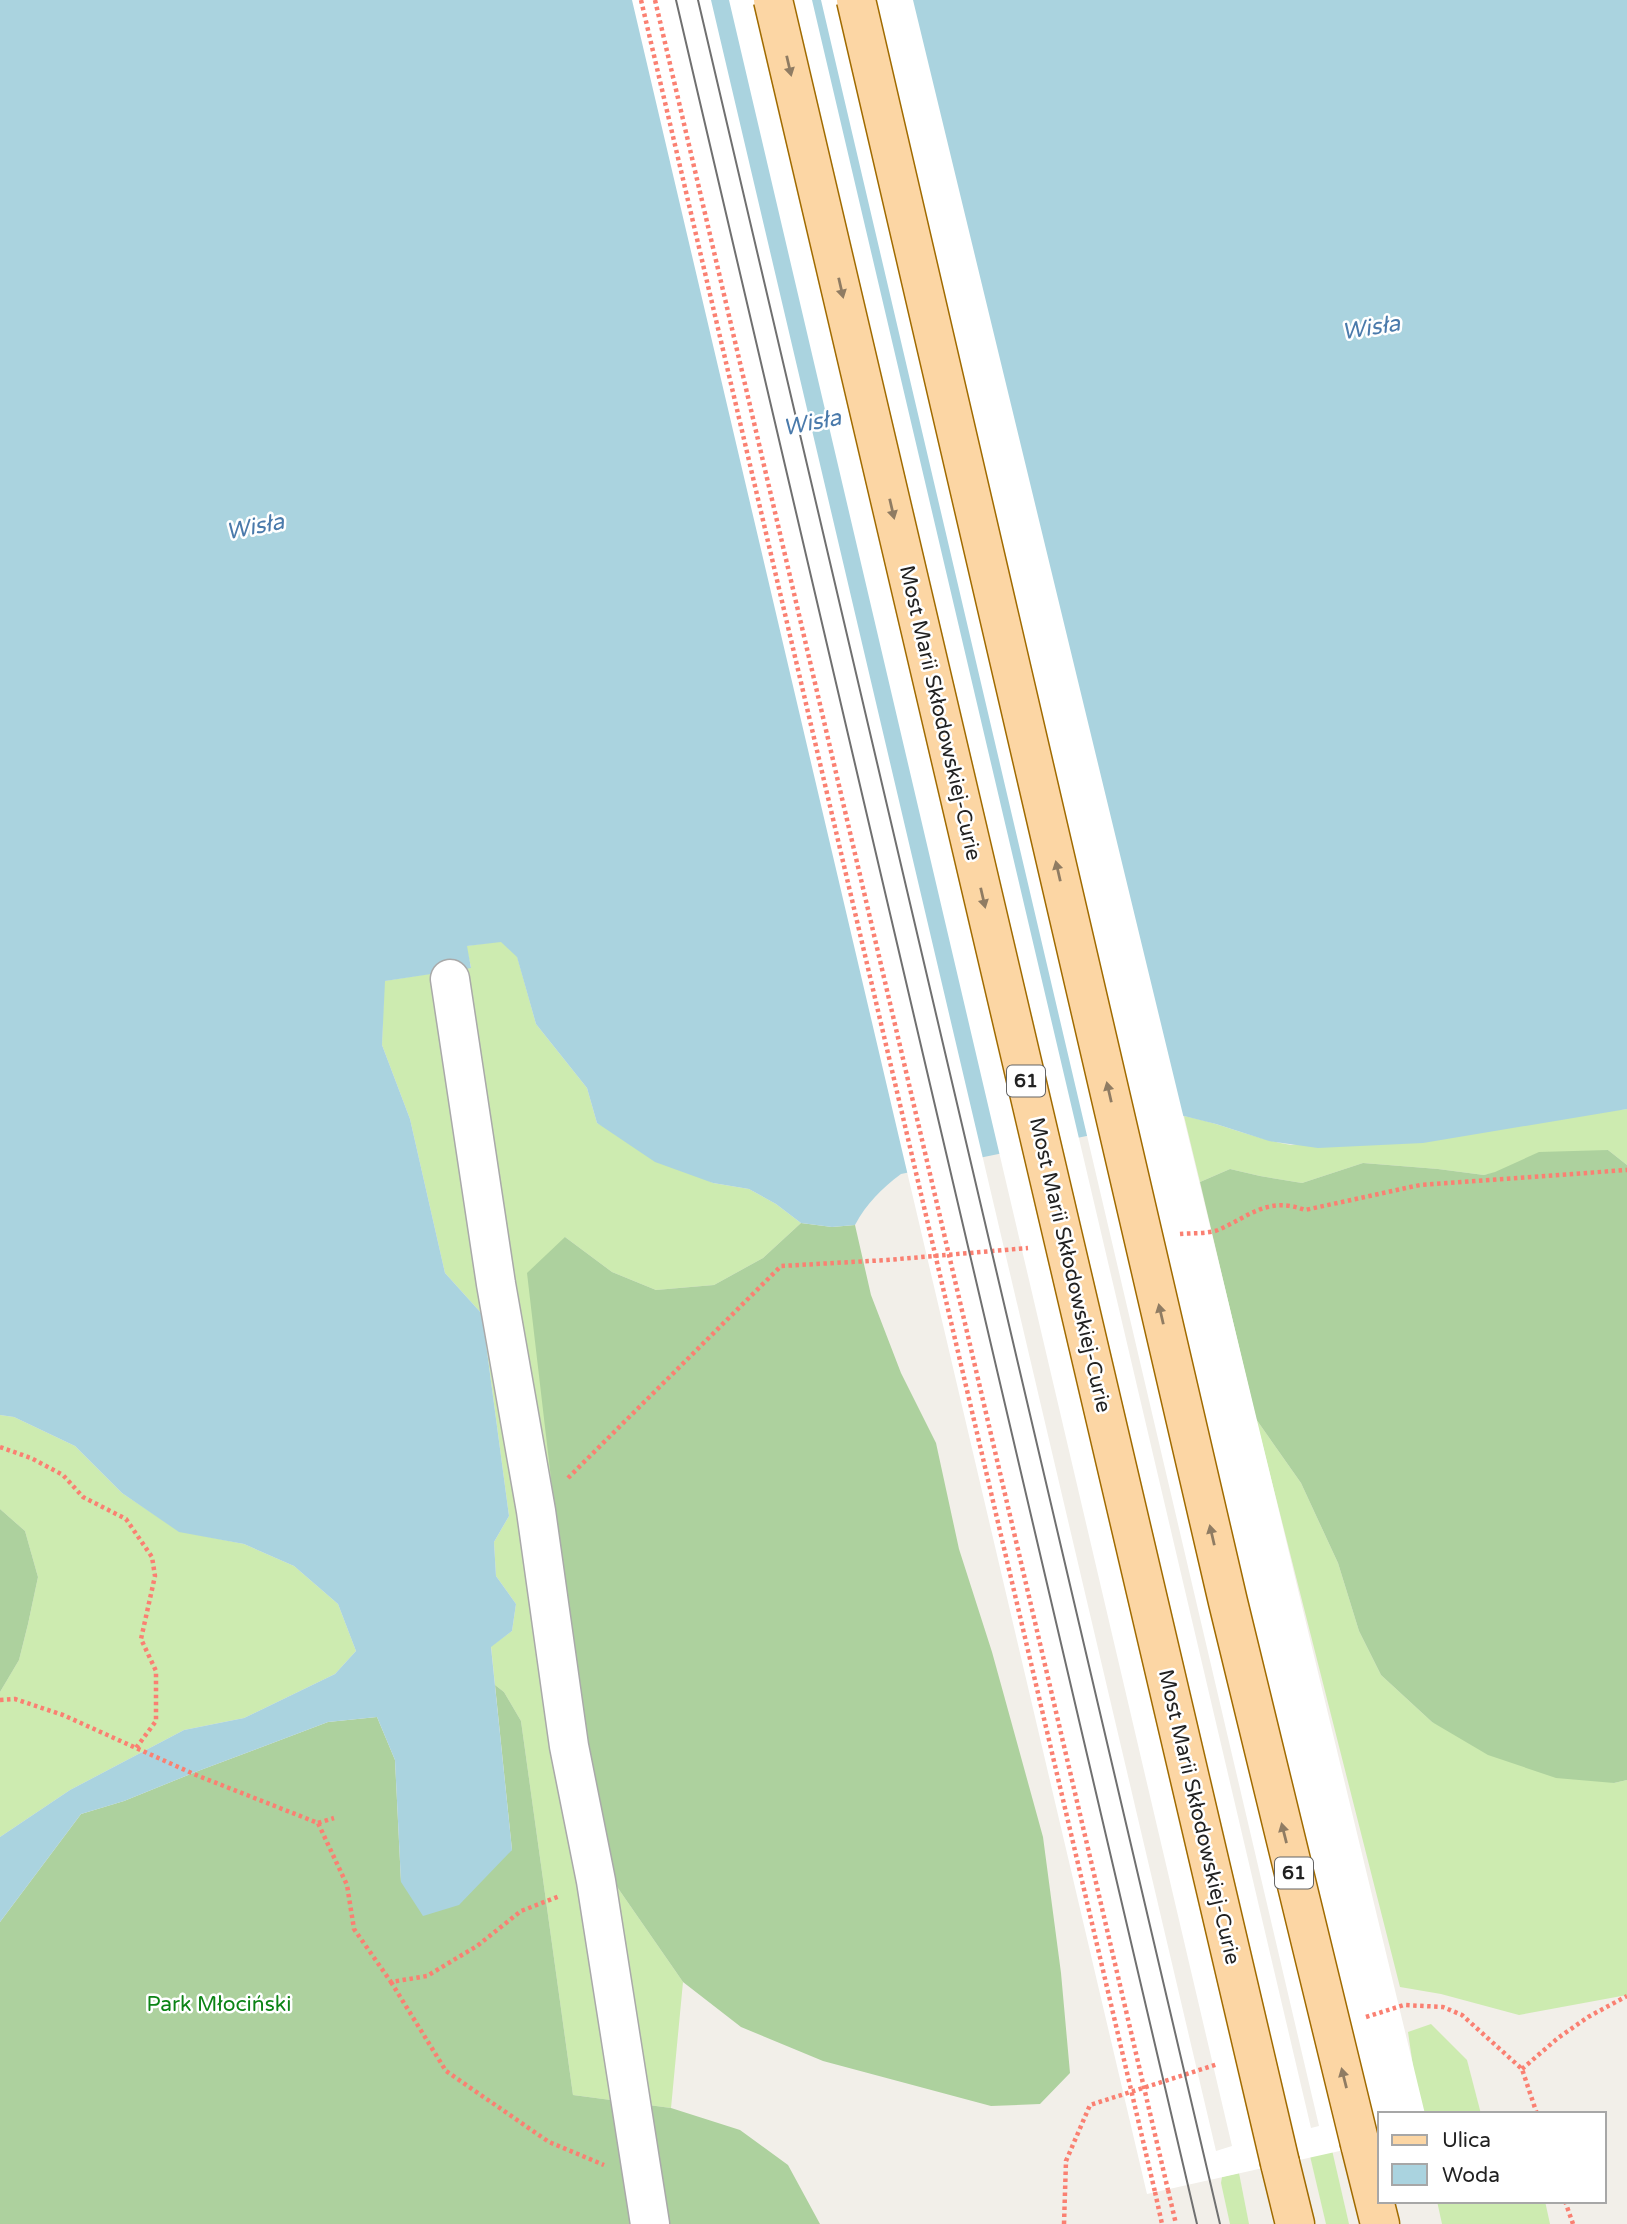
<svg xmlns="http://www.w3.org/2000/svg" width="1627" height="2224" font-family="'Varela Round',sans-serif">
	<rect width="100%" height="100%" fill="#f2efe9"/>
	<g fill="#cdebb0">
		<path d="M 501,941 L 517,956 L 536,1024 L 587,1088 L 597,1123 L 713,1183 L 749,1189 L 776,1204 L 801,1223 L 763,1258 L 714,1285 L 656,1290 L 612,1272 L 565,1237 L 595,1855 L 683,1982 L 671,2108 L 573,2095 L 521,1721 L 504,1692 L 495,1685 L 491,1646 L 512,1631 L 516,1604 L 496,1576 L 494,1542 L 509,1516 L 482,1314 L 445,1273 L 410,1119 L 382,1045 L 384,981 L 471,967 L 466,946 Z"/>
		<path d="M 1627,1109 L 1627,1165 L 1608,1150 L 1484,1175 L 1438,1169 L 1363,1163 L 1302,1183 L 1260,1176 L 1230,1169 L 1200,1182 L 1184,1116 C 1221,1123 1254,1139 1291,1145 Z"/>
		<path d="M 0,1415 L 14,1417 L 75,1446 L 122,1493 L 179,1531 L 244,1544 L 294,1566 L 338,1604 L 356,1651 L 335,1674 L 244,1718 L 184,1730 L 70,1790 L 0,1837 L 0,1692 L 19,1660 L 28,1624 L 38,1577 L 25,1531 L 0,1509 Z"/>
		<path d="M 1256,1419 L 1301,1483 L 1338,1563 L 1359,1631 L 1381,1675 L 1432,1722 L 1614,1783 L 1627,1780 L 1627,1995 L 1519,2015 L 1441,1994 L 1400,1987 Z"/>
		<path d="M 1431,2024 L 1467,2060 L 1481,2114 L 1420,2114 L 1408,2032 Z"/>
		<path d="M 1332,2150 L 1349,2224 L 1326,2224 L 1310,2156 Z"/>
		<path d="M 1239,2173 L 1249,2224 L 1230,2224 L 1221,2183 L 1222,2177 Z"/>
		<path d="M 1437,2201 L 1545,2201 L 1550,2224 L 1442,2224 Z"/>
	</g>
	<g fill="#add19e">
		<path d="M 1608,1150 L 1627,1165 L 1627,1780 L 1614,1783 L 1556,1778 L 1488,1755 L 1432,1722 L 1381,1675 L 1359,1631 L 1338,1563 L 1301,1483 L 1256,1419 L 1200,1182 L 1230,1169 L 1260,1176 L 1302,1183 L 1363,1163 L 1438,1169 L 1484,1175 L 1495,1172 L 1539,1152 Z"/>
		<path d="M 801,1223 L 832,1227 L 855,1225 L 871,1295 L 901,1373 L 936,1443 L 959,1549 L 992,1652 L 1043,1837 L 1061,1973 L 1070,2073 L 1040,2104 L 991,2106 L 823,2061 L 741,2027 L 683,1982 L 595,1855 L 527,1273 L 565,1237 L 612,1272 L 656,1290 L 714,1285 L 763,1258 Z"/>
		<path d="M 0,1509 L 25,1531 L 38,1577 L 28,1624 L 19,1660 L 0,1692 Z"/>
		<path d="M 495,1685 L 504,1692 L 521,1721 L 573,2095 L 671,2108 L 740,2130 L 788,2165 L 820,2224 L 0,2224 L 0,1922 L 81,1814 L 124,1801 L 198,1771 L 328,1722 L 377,1717 L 395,1760 L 401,1882 L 512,1850 Z"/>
	</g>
	<path fill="#aad3df" d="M 0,0 L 1627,0 L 1627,1109 L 1423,1143 L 1318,1148 L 1269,1141 L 1216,1124 L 1184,1116 L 901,1174 C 881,1189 867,1203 855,1225 L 832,1227 L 801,1223 L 776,1204 L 749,1189 L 713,1183 L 655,1162 L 597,1123 L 587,1088 L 536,1024 L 517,957 L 501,942 L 467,946 L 471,968 L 385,981 L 382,1045 L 410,1119 L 445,1273 L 482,1314 L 509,1516 L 494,1542 L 496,1576 L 516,1604 L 512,1631 L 491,1647 L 512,1850 L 459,1905 L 423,1916 L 401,1882 L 395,1760 L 377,1717 L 328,1722 L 198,1771 L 124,1801 L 81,1814 L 0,1922 L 0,1837 L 70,1790 L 184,1730 L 244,1718 L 335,1674 L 356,1651 L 338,1604 L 294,1566 L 244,1544 L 179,1532 L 122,1493 L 75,1446 L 14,1417 L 0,1415 Z"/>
	<path fill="#fff" d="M 632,0 L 711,0 L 1216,2151 L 1232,2146 L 729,0 L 812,0 L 1311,2128 L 1319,2126 L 821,0 L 913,0 L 1425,2114 L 1380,2114 L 1380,2142 L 1147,2194 Z"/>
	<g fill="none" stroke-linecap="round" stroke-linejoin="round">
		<defs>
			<path id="minor" d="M 450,979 L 496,1284 L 536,1511 L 569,1746 L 596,1881 L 650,2224"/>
			<g id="major">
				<path d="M 1360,2144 L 1380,2224"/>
				<path d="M 1280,2163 L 1295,2224"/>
			</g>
		</defs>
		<use href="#minor" stroke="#a9a9a9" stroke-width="41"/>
		<use href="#major" stroke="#a06b00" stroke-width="41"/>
		<g stroke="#fa8072" stroke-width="4.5" stroke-dasharray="3.5 3.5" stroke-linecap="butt">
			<path d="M 1180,1234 C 1191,1233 1207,1234 1218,1230 C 1250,1216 1268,1196 1305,1210 L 1420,1185 L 1627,1170"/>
			<path d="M 0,1447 L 31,1458 L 63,1475 L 83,1497 L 126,1519 L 152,1557 L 155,1576 L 141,1639 L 156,1671 L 156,1721 L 136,1748"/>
			<path d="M 568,1478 L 781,1266 L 887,1260 L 1028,1248"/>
			<path d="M 0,1700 L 15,1699 L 63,1715 L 196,1775 L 318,1823 L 347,1885 L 354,1929 L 391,1982 L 427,1976 L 477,1946 L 521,1911 L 560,1896"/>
			<path d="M 318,1823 L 334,1818"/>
			<path d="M 391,1982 L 446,2071 L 549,2142 L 604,2165"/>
			<path d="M 1366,2017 L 1404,2005 L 1443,2007 L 1462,2015 L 1522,2069 L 1537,2114"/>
			<path d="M 1522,2069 L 1558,2038 L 1588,2017 L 1627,1996"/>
			<path d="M 1168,2190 L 1176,2224"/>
			<path d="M 1155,2192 L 1162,2224"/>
			<path d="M 1565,2201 L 1573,2224"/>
			<path d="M 1064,2224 L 1066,2161 L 1090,2105 L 1218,2064"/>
		</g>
		<use href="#minor" stroke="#fff" stroke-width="38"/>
		<use href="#major" stroke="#fcd6a4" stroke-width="38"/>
		<g stroke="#707070" stroke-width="2">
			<path d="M 676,0 L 1197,2224"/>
			<path d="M 698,0 L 1220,2224"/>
		</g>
		<defs>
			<g id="major-bridge">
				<path d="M 773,0 L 1280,2163"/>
				<path d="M 856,0 L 1228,1602 L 1360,2144"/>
			</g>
		</defs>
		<use href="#major-bridge" stroke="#a06b00" stroke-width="41" stroke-linecap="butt"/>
		<g stroke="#fa8072" stroke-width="4.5" stroke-dasharray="3.5 3.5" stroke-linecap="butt">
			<path d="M 641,0 L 1155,2192"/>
			<path d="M 655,0 L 1168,2190"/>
		</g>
		<use href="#major-bridge" stroke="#fcd6a4" stroke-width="38"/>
	</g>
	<defs><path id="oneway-solid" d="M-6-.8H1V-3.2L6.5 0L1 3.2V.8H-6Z" transform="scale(1.75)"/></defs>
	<g fill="#8f7c63">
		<use href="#oneway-solid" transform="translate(789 66) rotate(77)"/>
		<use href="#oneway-solid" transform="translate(841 288) rotate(77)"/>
		<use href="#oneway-solid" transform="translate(892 509) rotate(77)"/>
		<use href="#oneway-solid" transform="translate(1058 871) rotate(-103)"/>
		<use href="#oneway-solid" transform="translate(983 898) rotate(77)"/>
		<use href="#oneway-solid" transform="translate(1109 1092) rotate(-103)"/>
		<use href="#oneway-solid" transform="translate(1161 1314) rotate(-103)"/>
		<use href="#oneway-solid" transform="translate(1212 1535) rotate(-103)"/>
		<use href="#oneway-solid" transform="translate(1284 1833) rotate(-104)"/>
		<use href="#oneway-solid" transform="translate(1344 2078) rotate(-104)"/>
	</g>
	<g text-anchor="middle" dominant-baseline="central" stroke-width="5" stroke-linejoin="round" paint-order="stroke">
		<g fill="#fff" stroke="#646464" stroke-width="2">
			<rect x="1007" y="1065.5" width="38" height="31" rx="5"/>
			<rect x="1275" y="1857.5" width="38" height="31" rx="5"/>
		</g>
		<g font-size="19" font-weight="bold" fill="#222">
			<text x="1026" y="1081">61</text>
			<text x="1294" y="1873">61</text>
		</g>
		<g font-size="21" fill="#222" stroke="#fff">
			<text transform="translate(940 713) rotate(77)">Most Marii Skłodowskiej-Curie</text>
			<text transform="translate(1070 1265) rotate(77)">Most Marii Skłodowskiej-Curie</text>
			<text transform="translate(1199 1817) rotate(77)">Most Marii Skłodowskiej-Curie</text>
		</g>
		<g font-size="21" fill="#0c8416" stroke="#fff">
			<text x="219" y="2004">Park Młociński</text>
		</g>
		<g font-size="23" font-style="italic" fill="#4a7aab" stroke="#fff">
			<text transform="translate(1371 328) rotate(-9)">Wisła</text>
			<text transform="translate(812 423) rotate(-11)">Wisła</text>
			<text transform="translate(255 527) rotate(-11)">Wisła</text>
		</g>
	</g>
	<rect x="1378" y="2112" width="228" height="91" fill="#ffffff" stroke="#a7a7a7" stroke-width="2"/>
	<rect x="1392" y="2135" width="35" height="10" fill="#fcd6a4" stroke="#a7a7a7" stroke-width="2"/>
	<text x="1442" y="2147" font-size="21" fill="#222222">Ulica</text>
	<rect x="1392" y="2164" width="35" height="21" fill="#aad3df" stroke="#a7a7a7" stroke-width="2"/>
	<text x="1442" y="2182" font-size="21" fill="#222222">Woda</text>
</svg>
